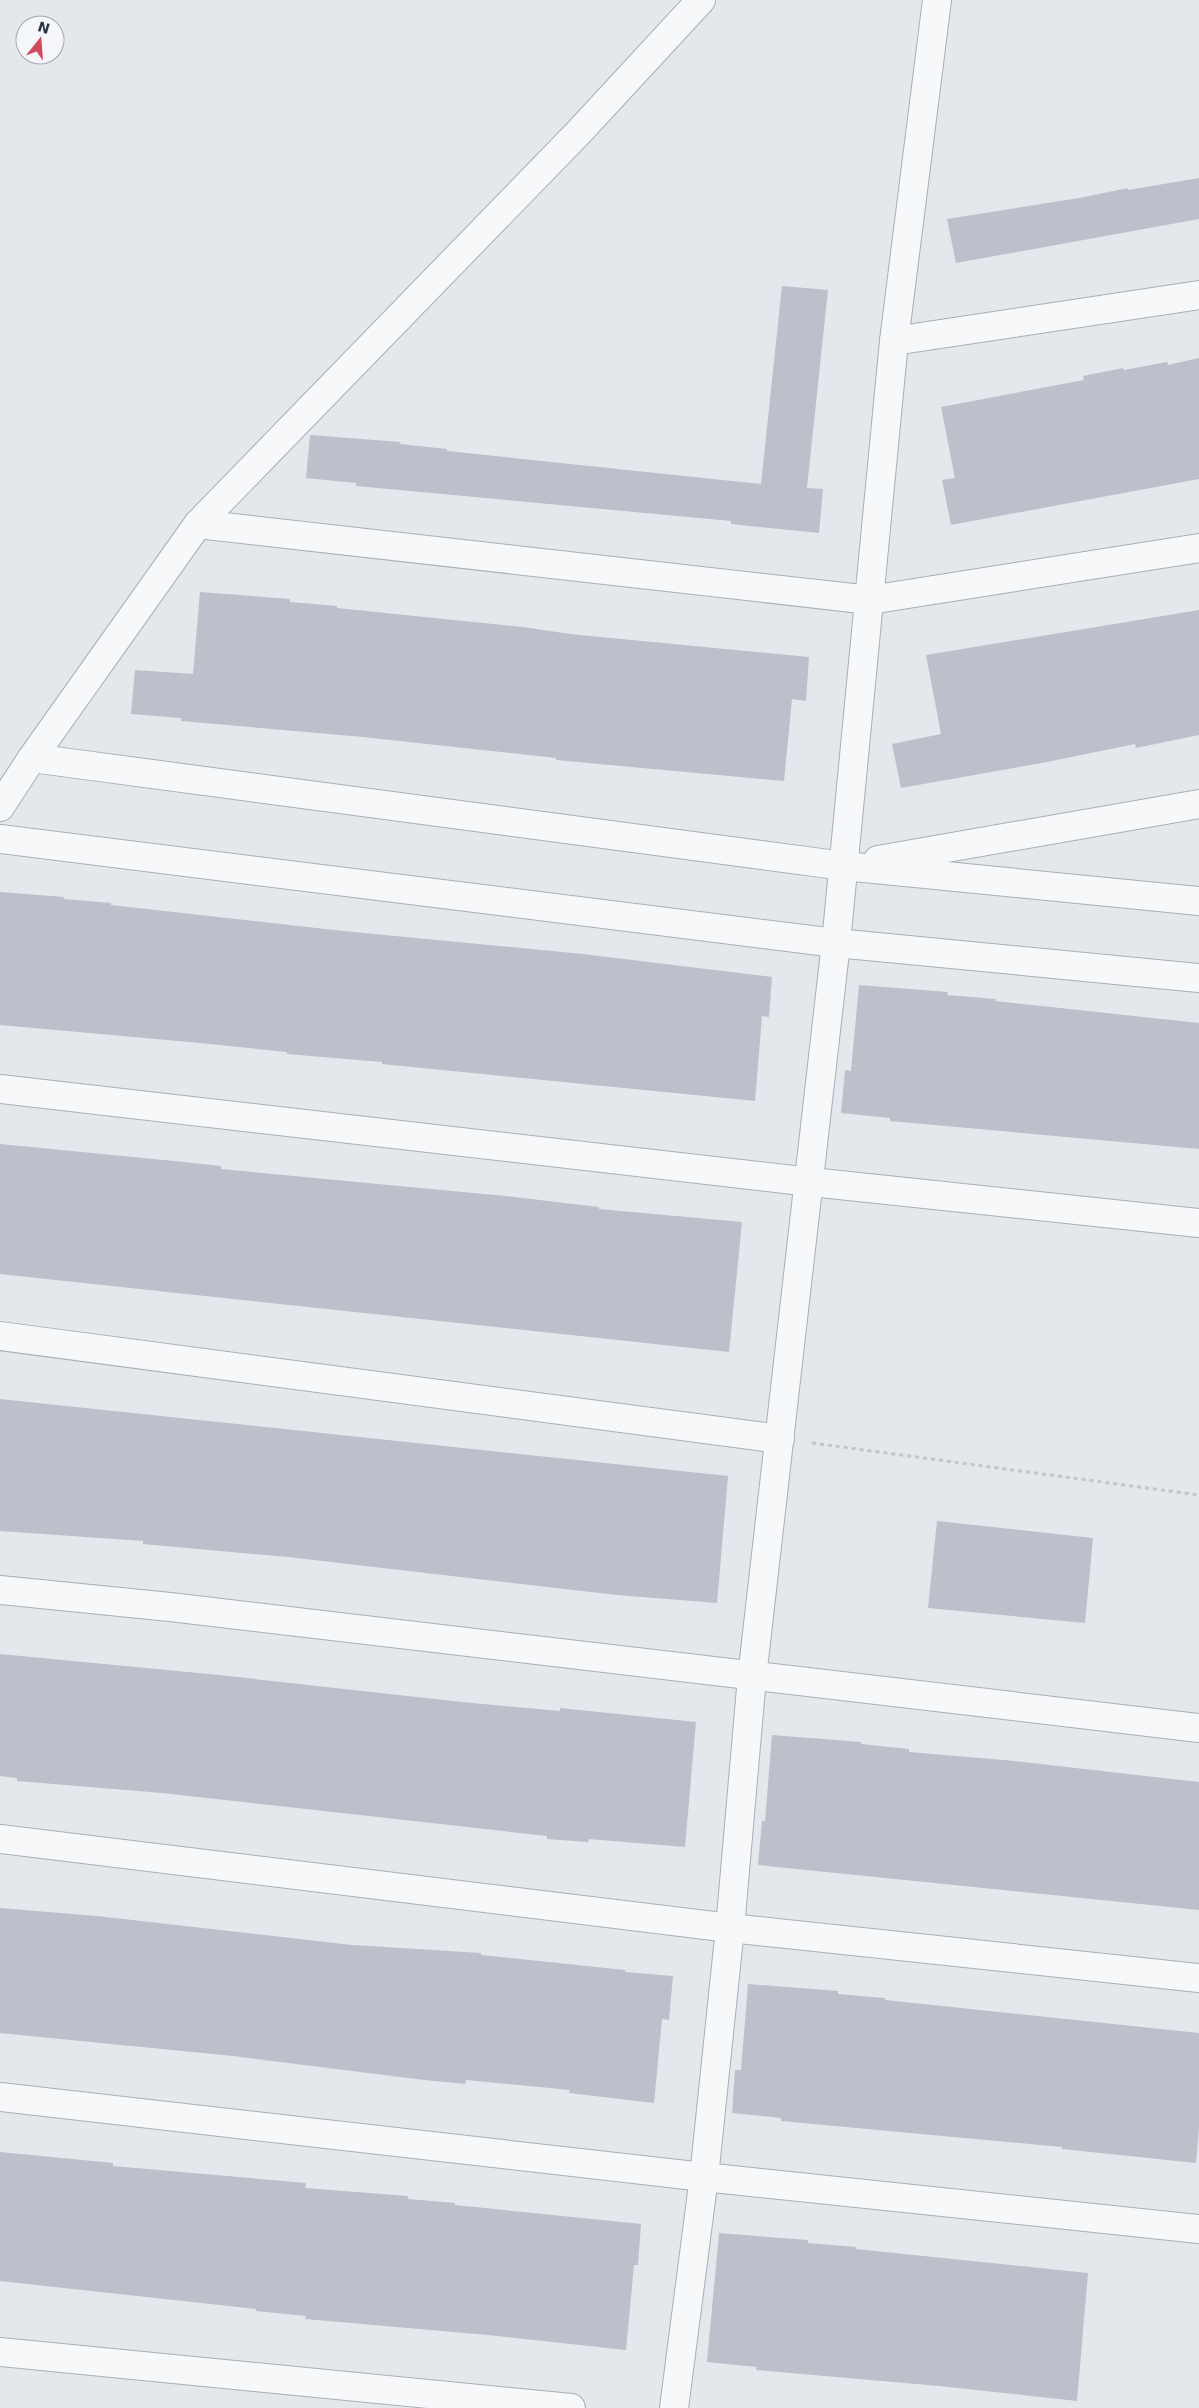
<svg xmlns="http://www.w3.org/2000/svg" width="1199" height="2408" font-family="'DejaVu Sans',sans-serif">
	<rect width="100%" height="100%" fill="#e4e7ec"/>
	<g fill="#bbc0ca">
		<path d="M 1199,178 L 1199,219 L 956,263 L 947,219 L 1079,198 L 1128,188 L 1128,190 Z"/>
		<path d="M 782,286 L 828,290 L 807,488 L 823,489 L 819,533 L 731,524 L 731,521 L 356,486 L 356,483 L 306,478 L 310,435 L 400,442 L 400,444 L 447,449 L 447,451 L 761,484 Z"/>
		<path d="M 1199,358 L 1199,479 L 951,525 L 942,480 L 955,478 L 941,407 L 1084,380 L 1083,376 L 1123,368 L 1124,370 L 1167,362 L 1168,365 Z"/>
		<path d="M 200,592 L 290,599 L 290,602 L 337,606 L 337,608 L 523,627 L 570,634 L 809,657 L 806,701 L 792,699 L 784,781 L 556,760 L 556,758 L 363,737 L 181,721 L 181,718 L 131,714 L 135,670 L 193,674 Z"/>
		<path d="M 1199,610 L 1199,735 L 1136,748 L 1135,744 L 1042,763 L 901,788 L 892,744 L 941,734 L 926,655 Z"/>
		<path d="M 0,892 L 64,897 L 64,899 L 111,903 L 111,905 L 343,931 L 583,954 L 772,977 L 769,1017 L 762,1016 L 755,1101 L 382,1064 L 382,1062 L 287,1054 L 287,1052 L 189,1042 L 0,1025 Z"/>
		<path d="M 859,985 L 948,992 L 947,995 L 996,999 L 995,1001 L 1199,1023 L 1199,1149 L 890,1121 L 890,1118 L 841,1113 L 845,1070 L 851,1071 Z"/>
		<path d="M 0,1144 L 174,1161 L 221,1166 L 221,1169 L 505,1196 L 599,1207 L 599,1209 L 742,1222 L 729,1352 L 0,1274 Z"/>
		<path d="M 0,1399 L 728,1476 L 717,1603 L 617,1595 L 288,1557 L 143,1544 L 143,1541 L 0,1531 Z"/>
		<path d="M 937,1521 L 1093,1538 L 1085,1623 L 928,1608 Z"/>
		<path d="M 0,1654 L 219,1675 L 462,1702 L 560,1711 L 560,1708 L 696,1722 L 685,1847 L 589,1839 L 588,1842 L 547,1839 L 547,1836 L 162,1793 L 17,1781 L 17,1778 L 0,1776 Z"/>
		<path d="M 772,1735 L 861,1742 L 861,1744 L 909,1749 L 909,1752 L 1004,1760 L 1199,1782 L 1199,1910 L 758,1865 L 762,1821 L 765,1821 Z"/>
		<path d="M 0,1908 L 97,1916 L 352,1945 L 481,1953 L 481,1955 L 625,1970 L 625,1972 L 673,1976 L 669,2020 L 662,2019 L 654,2103 L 569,2093 L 570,2090 L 466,2080 L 465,2084 L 424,2080 L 233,2056 L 0,2033 Z"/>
		<path d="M 748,1984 L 838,1991 L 838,1994 L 885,1998 L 885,2000 L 1199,2033 L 1199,2126 L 1196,2163 L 1062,2149 L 1062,2147 L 781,2121 L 781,2118 L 732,2113 L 735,2070 L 741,2070 Z"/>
		<path d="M 0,2152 L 113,2163 L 113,2166 L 306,2183 L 305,2188 L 408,2196 L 408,2199 L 455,2203 L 455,2205 L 641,2224 L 638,2265 L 634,2265 L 626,2350 L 488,2335 L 305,2319 L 306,2316 L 256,2311 L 256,2309 L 0,2281 Z"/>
		<path d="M 719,2233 L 808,2240 L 808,2243 L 856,2247 L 856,2249 L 1088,2273 L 1077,2401 L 939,2386 L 756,2370 L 757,2367 L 707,2362 Z"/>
	</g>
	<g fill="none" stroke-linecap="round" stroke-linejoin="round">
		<defs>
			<g id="minor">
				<path d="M 894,341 L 1199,295"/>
				<path d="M 198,524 L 870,600 L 1199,548"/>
				<path d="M 32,758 L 844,866 L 1199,901"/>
				<path d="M 0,807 L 32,758 L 198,524 L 579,132 L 701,0"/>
				<path d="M 0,839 L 836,943 L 1199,978"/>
				<path d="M 878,860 L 1199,804"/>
				<path d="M 0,1089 L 811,1182 L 1199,1223"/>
				<path d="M 0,1336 L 780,1439"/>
				<path d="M 0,1590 L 170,1607 L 1199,1728"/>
				<path d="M 0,1839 L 730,1928 L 1199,1978"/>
				<path d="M 0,2097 L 704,2177 L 1199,2229"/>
				<path d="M 0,2352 L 571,2408"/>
				<path d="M 674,2408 L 704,2177 L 730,1928 L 752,1677 L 836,943 L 894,341 L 937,0"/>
			</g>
		</defs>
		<use href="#minor" stroke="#a9aeb7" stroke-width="30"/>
		<path stroke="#c2c5cb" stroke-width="3" stroke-dasharray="4 4" stroke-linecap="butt" d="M 812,1443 L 1199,1495"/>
		<use href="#minor" stroke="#f7f8fa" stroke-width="28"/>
	</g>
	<g transform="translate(40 40) rotate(17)"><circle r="24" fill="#f4f6f9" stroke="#a4a8b1"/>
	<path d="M0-4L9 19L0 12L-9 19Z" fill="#d1495b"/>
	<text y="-8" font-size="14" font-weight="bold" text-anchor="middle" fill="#2b3445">N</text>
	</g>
</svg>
